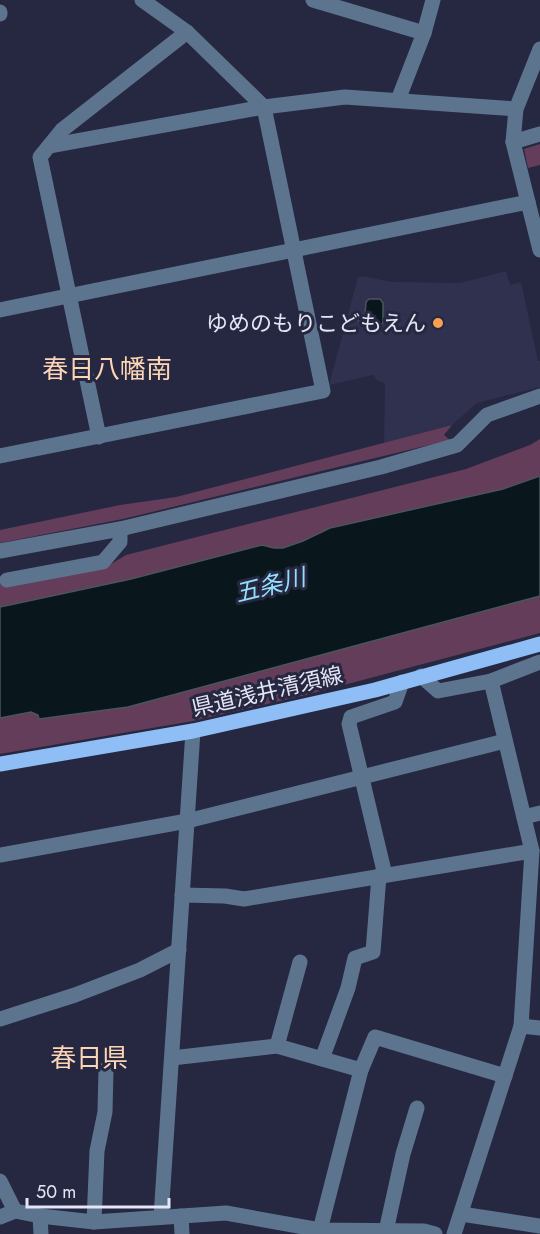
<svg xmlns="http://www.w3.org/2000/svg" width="540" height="1234" font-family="Jost,'Noto Sans JP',sans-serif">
	<rect width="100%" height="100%" fill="#262740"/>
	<path fill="#2f314f" d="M 506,271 L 510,285 L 521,282 L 538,361 L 540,361 L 540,387 L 477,403 L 452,425 L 384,443 L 385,384 L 377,380 L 373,375 L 329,385 L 358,277 L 367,277 L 392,282 L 460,283 Z"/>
	<g fill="#633d5a">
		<path d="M 540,144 L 540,165 L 528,168 L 524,149 Z"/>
		<path d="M 452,425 L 444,435 L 450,440 L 123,519 L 0,543 L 0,530 L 120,505 L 176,497 Z"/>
		<path d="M 540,439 L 540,476 L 503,489 L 330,528 L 303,541 L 283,548 L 274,548 L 262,545 L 131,579 L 0,607 L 0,576 L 106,567 L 126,555 L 466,469 L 530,445 Z"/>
		<path d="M 540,596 L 540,633 L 306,695 L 193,721 L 0,754 L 0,718 L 31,712 L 38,715 L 39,719 L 128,707 Z"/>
	</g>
	<g fill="#09171c" stroke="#4b555d" stroke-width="1.5">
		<path d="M 369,299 L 380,299 L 383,303 L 383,323 C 378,327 372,326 366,324 L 365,321 L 362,323 L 359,321 L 357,318 L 359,315 L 362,314 L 365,315 L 366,302 Z"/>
		<path d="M 540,476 L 540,596 L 128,707 L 39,719 L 38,715 L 31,712 L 0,718 L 0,607 L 131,579 L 262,545 L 274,548 L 283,548 L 303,541 L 330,528 L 503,489 Z"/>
	</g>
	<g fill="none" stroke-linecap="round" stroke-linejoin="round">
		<g stroke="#5d748f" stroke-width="15">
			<path d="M 313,0 L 424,33"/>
			<path d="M 0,12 L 0,14"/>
			<path d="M 540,49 L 516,109 L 513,142 L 540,250"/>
			<path d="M 398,100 L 424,33 L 433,0"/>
			<path d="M 513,142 L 540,134"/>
			<path d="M 49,146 L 62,130 L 187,32"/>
			<path d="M 0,310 L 528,202"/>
			<path d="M 99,437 L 40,157 L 49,146 L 264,107 L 345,97 L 516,109"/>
			<path d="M 0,456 L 323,391 L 264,107 L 187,32 L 142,0"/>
			<path d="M 0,551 L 120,529 L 381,467 L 457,445 L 487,415 L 540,396"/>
			<path d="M 7,580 L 103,562 L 120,542 L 120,529"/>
			<path d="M 421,676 L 438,691 L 491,681 L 532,851 L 521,1026 L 454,1234"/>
			<path d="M 491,681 L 540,662"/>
			<path d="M 524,817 L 540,813"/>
			<path d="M 0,855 L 187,821 L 505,741"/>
			<path d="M 385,875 L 349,724 L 351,717 L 395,702 L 402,682"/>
			<path d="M 182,895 L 225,896 L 244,899 L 532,851"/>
			<path d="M 0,1019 L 75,995 L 140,970 L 179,950"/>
			<path d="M 521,1026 L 540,1028"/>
			<path d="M 277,1046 L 300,962"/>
			<path d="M 172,1058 L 277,1046 L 361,1070 L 375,1037 L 505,1076"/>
			<path d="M 322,1059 L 348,988 L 355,958 L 373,952 L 379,876"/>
			<path d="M 0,1181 L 15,1211"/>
			<path d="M 461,1214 L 540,1226"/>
			<path d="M 40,1216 L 41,1234"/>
			<path d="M 181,1216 L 182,1234"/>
			<path d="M 0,1217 L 15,1211 L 40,1216 L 94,1222 L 226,1213 L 320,1230 L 424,1231 L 435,1234"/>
			<path d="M 161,1217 L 193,731"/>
			<path d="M 94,1222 L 97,1151 L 105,1112 L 106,1069"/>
			<path d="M 320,1230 L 361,1070"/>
			<path d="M 386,1231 L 403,1154 L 417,1108"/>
		</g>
		<path stroke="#8ebef5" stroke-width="15" d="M 0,764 L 193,731 L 375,690 L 540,644"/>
	</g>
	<circle fill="#fb9e50" stroke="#262740" stroke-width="2" cx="438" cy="323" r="6"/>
	<g text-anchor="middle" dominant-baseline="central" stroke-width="6" stroke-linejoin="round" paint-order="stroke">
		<g font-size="22" fill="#e4e6f6" stroke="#262740" text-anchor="end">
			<text x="426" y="323">ゆめのもりこどもえん</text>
		</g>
		<g font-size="22" fill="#e4e6f6" stroke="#262740">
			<text transform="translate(267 691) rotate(-13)">県道浅井清須線</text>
		</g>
		<g font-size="24" font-style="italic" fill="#92ddfa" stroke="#262740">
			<text transform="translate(270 585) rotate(-14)">五条川</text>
		</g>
		<g font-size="26" fill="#fcd4b6" stroke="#262740">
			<text x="107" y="369">春日八幡南</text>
			<text x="89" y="1058">春日県</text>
		</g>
	</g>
	<path d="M27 1198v9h142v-9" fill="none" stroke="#e4e6f6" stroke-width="3"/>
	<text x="36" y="1198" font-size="18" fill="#e4e6f6" stroke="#262740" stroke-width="4.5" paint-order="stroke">50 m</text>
</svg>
